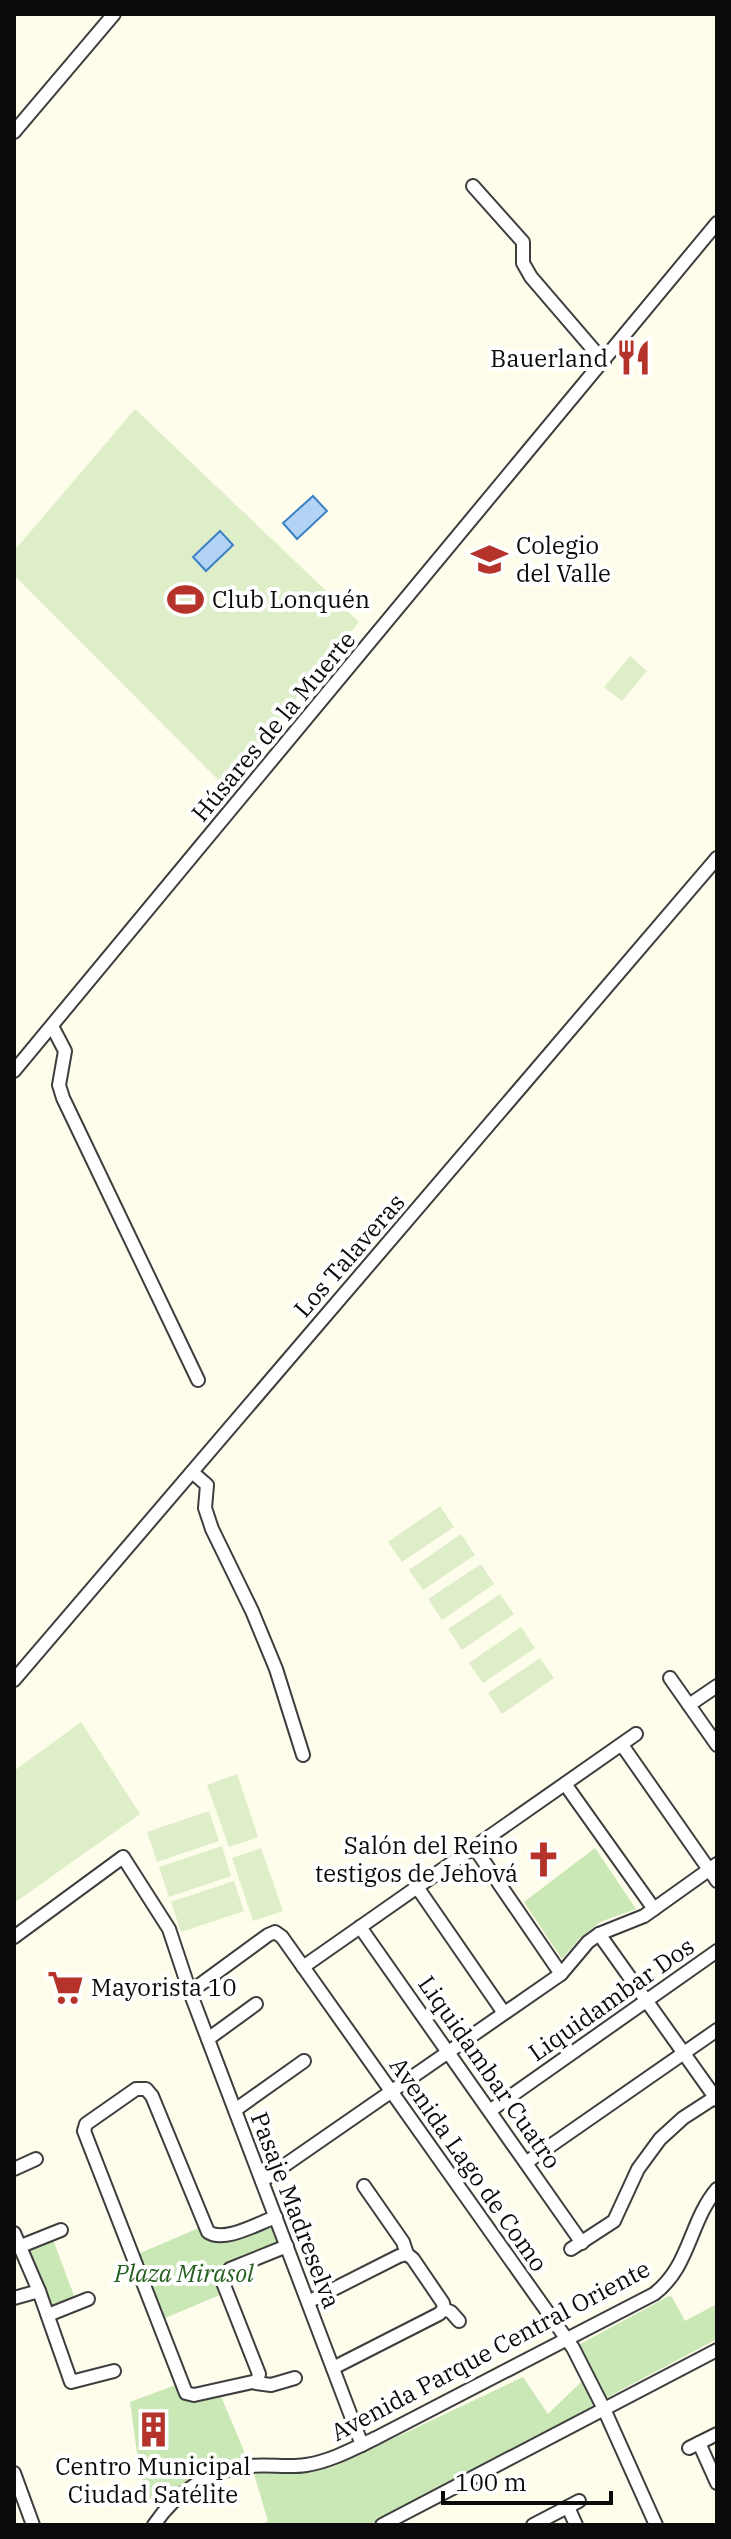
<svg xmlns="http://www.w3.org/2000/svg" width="731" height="2539" font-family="'IBM Plex Serif',serif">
	<rect width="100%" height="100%" fill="#fefdeb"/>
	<g fill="#cae7b6">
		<path d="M 595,1848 L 636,1909 L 600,1922 L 579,1939 L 562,1959 L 524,1902 Z"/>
		<path d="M 272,2222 L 279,2242 L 278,2246 L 230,2264 L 222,2294 L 163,2319 L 138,2254 L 201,2227 L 208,2235 Z"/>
		<path d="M 52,2237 L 76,2301 L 49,2313 L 24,2247 Z"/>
		<path d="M 669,2296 L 672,2297 L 685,2321 L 717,2304 L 717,2339 L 604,2399 L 573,2348 Z"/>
		<path d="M 523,2377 L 548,2414 L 581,2382 L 582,2378 L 599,2407 L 368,2525 L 259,2525 L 268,2521 L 254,2474 L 307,2473 L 333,2467 Z"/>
		<path d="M 178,2381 L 194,2401 L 220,2394 L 247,2458 L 205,2469 L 151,2505 L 140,2474 L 130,2402 L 173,2386 Z"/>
	</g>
	<g fill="#ddeec8">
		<path d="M 135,409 L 359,622 L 224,786 L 14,575 L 14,551 Z"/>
		<path d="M 630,656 L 647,671 L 622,701 L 604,687 Z"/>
		<path d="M 440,1506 L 454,1527 L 402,1562 L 388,1542 Z"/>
		<path d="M 461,1534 L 475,1555 L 423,1590 L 409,1570 Z"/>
		<path d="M 481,1564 L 494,1584 L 442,1620 L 428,1599 Z"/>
		<path d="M 500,1594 L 514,1614 L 462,1650 L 448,1629 Z"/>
		<path d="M 521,1627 L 535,1648 L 483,1683 L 469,1663 Z"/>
		<path d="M 540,1658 L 554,1678 L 502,1714 L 488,1693 Z"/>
		<path d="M 81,1722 L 140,1814 L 17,1901 L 14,1896 L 14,1771 Z"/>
		<path d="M 237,1774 L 258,1837 L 229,1847 L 207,1785 Z"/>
		<path d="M 209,1811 L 219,1841 L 157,1862 L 147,1832 Z"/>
		<path d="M 222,1846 L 231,1876 L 169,1897 L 159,1867 Z"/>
		<path d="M 261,1848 L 283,1911 L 253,1921 L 232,1858 Z"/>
		<path d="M 234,1881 L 244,1911 L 181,1932 L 171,1902 Z"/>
	</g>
	<g fill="#b2d3f3" stroke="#3c80c7" stroke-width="2">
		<path d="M 313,496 L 327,511 L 297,539 L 283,523 Z"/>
		<path d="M 220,531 L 233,545 L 206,571 L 193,557 Z"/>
	</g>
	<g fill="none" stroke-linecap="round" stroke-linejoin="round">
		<defs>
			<g id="minor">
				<path d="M 14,132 L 114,14"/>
				<path d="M 473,186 L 523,242 L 523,263 L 531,277 L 604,362"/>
				<path d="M 52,1026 L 65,1051 L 59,1085 L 63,1098 L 198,1380"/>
				<path d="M 14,1071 L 717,223"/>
				<path d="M 192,1472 L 207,1485 L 205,1508 L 212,1529 L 252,1611 L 276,1669 L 303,1755"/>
				<path d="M 670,1678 L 717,1745"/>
				<path d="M 14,1680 L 717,858"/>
				<path d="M 689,1705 L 717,1686"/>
				<path d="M 622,1745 L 717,1881"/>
				<path d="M 565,1784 L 654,1909"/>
				<path d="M 474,1847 L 561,1974"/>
				<path d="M 417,1887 L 504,2013"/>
				<path d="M 360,1927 L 582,2243"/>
				<path d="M 599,1934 L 717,2100"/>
				<path d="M 14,1937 L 123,1857 L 169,1929 L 190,1992 L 362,2445"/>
				<path d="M 303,1967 L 636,1734"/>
				<path d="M 190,1992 L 268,1935 L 275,1932 L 282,1937 L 573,2348 L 604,2409 L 656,2525"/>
				<path d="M 208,2039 L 256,2004"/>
				<path d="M 235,2110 L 304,2061"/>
				<path d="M 491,2110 L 717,1951"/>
				<path d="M 527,2162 L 717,2030"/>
				<path d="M 14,2169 L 36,2159"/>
				<path d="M 262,2181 L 561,1974 L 588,1942 L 599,1934 L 644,1916 L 717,1864"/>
				<path d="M 364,2186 L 403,2242 L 407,2254 L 413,2259 L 443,2303 L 444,2309 L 451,2312 L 459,2321"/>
				<path d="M 276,2217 C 258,2223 225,2243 208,2232 L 152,2096 L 146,2089 L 136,2089 L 86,2124 L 84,2131 L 186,2393 L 194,2395 L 257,2381 L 259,2374 L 222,2280 L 230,2269 L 287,2246"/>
				<path d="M 14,2233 L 39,2291 L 71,2382 L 114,2371"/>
				<path d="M 21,2246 L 61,2230"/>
				<path d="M 571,2249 L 614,2221 L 638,2169 L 660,2139 L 683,2118 L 717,2096"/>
				<path d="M 14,2298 L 39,2291"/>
				<path d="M 308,2302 L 399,2256 L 407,2254"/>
				<path d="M 48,2315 L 88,2299"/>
				<path d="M 333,2368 L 439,2314 L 444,2309"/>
				<path d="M 256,2383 L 271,2385 L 295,2378"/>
				<path d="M 699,2443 L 717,2483"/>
				<path d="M 689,2448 L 717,2434"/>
				<path d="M 14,2473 L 33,2525"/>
				<path d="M 568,2507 L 576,2525"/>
				<path d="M 154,2525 C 175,2493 212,2468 251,2466 C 269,2464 288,2468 306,2465 C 331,2461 353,2449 376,2438 L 654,2294 C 690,2267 689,2222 717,2189"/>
				<path d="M 382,2525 L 717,2350"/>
				<path d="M 533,2525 L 579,2501"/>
			</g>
		</defs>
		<use href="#minor" stroke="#3e3e3e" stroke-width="16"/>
		<use href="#minor" stroke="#fff" stroke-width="12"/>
	</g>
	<defs>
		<symbol id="restaurant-bare" viewBox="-9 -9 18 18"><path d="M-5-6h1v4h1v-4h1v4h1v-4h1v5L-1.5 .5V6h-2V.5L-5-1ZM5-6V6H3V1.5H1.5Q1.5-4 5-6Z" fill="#b5332a" stroke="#fff" stroke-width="2.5" paint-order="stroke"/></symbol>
		<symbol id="school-bare" viewBox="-9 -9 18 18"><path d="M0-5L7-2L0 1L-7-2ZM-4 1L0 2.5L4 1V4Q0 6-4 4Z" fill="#b5332a" stroke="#fff" stroke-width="2.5" paint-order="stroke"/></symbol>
		<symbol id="stadium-bare" viewBox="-9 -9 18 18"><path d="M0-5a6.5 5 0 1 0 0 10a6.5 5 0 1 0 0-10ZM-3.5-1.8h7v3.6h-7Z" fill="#b5332a" stroke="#fff" stroke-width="2.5" paint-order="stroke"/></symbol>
		<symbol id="church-bare" viewBox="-9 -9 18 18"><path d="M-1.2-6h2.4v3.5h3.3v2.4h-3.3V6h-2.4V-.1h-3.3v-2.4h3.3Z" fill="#b5332a" stroke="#fff" stroke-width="2.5" paint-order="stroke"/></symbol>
		<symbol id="supermarket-bare" viewBox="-9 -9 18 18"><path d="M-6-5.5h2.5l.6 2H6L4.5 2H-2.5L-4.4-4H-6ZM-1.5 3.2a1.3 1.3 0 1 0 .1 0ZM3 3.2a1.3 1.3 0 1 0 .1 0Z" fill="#b5332a" stroke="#fff" stroke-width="2.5" paint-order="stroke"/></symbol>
		<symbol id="building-bare" viewBox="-9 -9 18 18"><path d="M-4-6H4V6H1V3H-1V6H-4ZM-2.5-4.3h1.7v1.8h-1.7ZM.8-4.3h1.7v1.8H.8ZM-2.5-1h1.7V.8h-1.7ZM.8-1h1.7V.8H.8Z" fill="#b5332a" stroke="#fff" stroke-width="2.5" paint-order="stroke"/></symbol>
	</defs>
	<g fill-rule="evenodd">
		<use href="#restaurant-bare" x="608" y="332" width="51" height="51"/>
		<use href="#school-bare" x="464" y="534" width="51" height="51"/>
		<use href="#stadium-bare" x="160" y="574" width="51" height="51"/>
		<use href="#church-bare" x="518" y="1834" width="51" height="51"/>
		<use href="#supermarket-bare" x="40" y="1962" width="51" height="51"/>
		<use href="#building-bare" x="128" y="2404" width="51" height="51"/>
	</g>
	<g text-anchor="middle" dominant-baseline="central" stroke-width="8" stroke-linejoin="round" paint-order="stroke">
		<g font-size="24" fill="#0b0b0b" stroke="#fff" text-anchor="start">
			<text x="608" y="358" text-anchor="end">Bauerland</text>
			<text x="516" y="545">Colegio<tspan x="516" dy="28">del Valle</tspan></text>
			<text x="212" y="599">Club Lonquén</text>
			<text x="518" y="1845" text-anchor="end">Salón del Reino<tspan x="518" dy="28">testigos de Jehová</tspan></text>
			<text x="91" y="1987">Mayorista 10</text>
			<text x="153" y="2466" text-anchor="middle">Centro Municipal<tspan x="153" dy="28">Ciudad Satélite</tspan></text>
		</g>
		<g font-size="24" fill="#0b0b0b" stroke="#fff">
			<text transform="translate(273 726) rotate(-50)">Húsares de la Muerte</text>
			<text transform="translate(349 1255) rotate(-49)">Los Talaveras</text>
			<text transform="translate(611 1999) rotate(-35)">Liquidambar Dos</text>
			<text transform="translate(490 2072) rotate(55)">Liquidambar Cuatro</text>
			<text transform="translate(469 2164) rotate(55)">Avenida Lago de Como</text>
			<text transform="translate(296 2210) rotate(69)">Pasaje Madreselva</text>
			<text transform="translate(490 2350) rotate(-28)">Avenida Parque Central Oriente</text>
		</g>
		<g font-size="24" font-style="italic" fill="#25601f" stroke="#fff">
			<text x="184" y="2273">Plaza Mirasol</text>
		</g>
	</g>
	<rect width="731" height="2539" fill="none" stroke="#0b0b0b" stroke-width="32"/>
	<path d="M443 2491v12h168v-12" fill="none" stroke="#0b0b0b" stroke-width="4"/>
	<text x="455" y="2491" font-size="24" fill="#0b0b0b" stroke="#ffffff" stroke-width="6" paint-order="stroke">100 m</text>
</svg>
